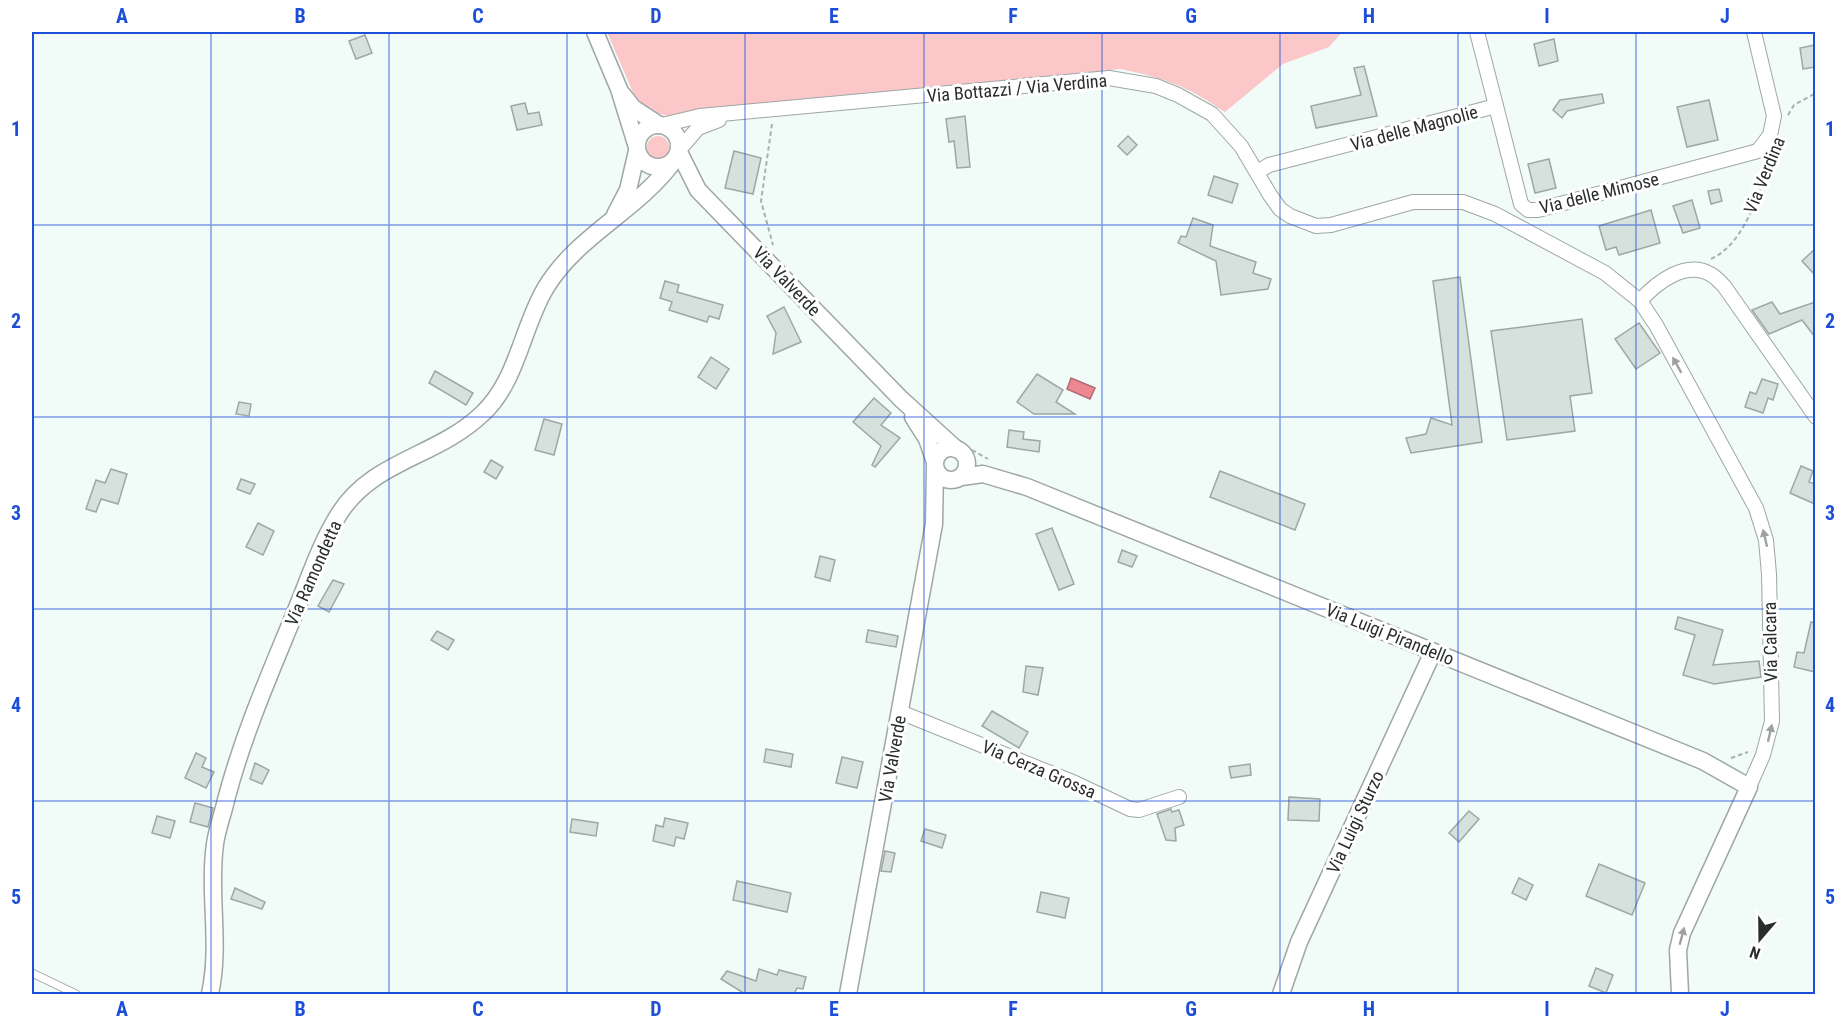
<svg xmlns="http://www.w3.org/2000/svg" width="1847" height="1026" font-family="'Roboto Condensed',sans-serif">
	<rect width="100%" height="100%" fill="#f1fbf8"/>
	<g fill="#fbc7c9">
		<path d="M 607,32 L 1342,32 L 1329,47 L 1283,64 L 1225,112 C 1184,85 1168,79 1120,69 L 669,116 L 652,112 L 638,104 Z"/>
		<circle cx="658" cy="147" r="11"/>
	</g>
	<path fill="#ed8791" stroke="#b26c73" stroke-width="1.5" d="M 1071,378 L 1095,388 L 1090,399 L 1067,389 Z"/>
	<g fill="#d6e0dc" stroke="#9ea7a4" stroke-width="1.5">
		<path d="M 365,35 L 372,53 L 356,59 L 349,41 Z"/>
		<path d="M 1554,39 L 1558,61 L 1539,66 L 1534,44 Z"/>
		<path d="M 1815,45 L 1815,67 L 1803,69 L 1800,48 Z"/>
		<path d="M 1364,66 L 1377,116 L 1316,128 L 1311,106 L 1361,95 L 1354,68 Z"/>
		<path d="M 1602,94 L 1604,103 L 1567,111 L 1562,118 L 1553,110 L 1560,100 Z"/>
		<path d="M 1709,100 L 1718,140 L 1687,147 L 1677,107 Z"/>
		<path d="M 525,103 L 528,114 L 539,112 L 542,125 L 517,130 L 511,106 Z"/>
		<path d="M 965,116 L 970,167 L 957,168 L 954,141 L 949,142 L 946,119 Z"/>
		<path d="M 1128,136 L 1137,145 L 1127,155 L 1118,146 Z"/>
		<path d="M 734,151 L 761,158 L 753,194 L 725,188 Z"/>
		<path d="M 1549,159 L 1556,188 L 1535,193 L 1528,164 Z"/>
		<path d="M 1214,176 L 1238,184 L 1232,203 L 1208,195 Z"/>
		<path d="M 1719,189 L 1722,201 L 1711,204 L 1708,191 Z"/>
		<path d="M 1692,200 L 1700,228 L 1683,233 L 1673,206 Z"/>
		<path d="M 1651,210 L 1660,243 L 1619,255 L 1616,247 L 1606,250 L 1599,226 Z"/>
		<path d="M 1193,218 L 1213,225 L 1210,246 L 1256,262 L 1253,273 L 1271,279 L 1268,289 L 1221,295 L 1216,261 L 1178,243 L 1181,236 L 1186,237 Z"/>
		<path d="M 1815,249 L 1815,275 L 1802,261 Z"/>
		<path d="M 1460,277 L 1482,442 L 1411,453 L 1406,438 L 1426,434 L 1431,418 L 1452,425 L 1433,281 Z"/>
		<path d="M 665,281 L 679,285 L 677,292 L 723,305 L 719,319 L 709,316 L 707,322 L 669,310 L 672,302 L 660,298 Z"/>
		<path d="M 1772,302 L 1780,314 L 1815,302 L 1815,337 L 1802,320 L 1769,334 L 1752,310 Z"/>
		<path d="M 784,307 L 801,342 L 773,354 L 776,333 L 767,316 Z"/>
		<path d="M 1582,319 L 1592,393 L 1570,396 L 1575,431 L 1507,440 L 1491,331 Z"/>
		<path d="M 1639,323 L 1660,353 L 1636,369 L 1615,339 Z"/>
		<path d="M 711,357 L 729,369 L 716,389 L 698,377 Z"/>
		<path d="M 435,371 L 473,393 L 466,405 L 429,383 Z"/>
		<path d="M 1037,374 L 1063,390 L 1056,402 L 1075,414 L 1034,414 L 1017,402 Z"/>
		<path d="M 1762,379 L 1778,384 L 1773,400 L 1768,398 L 1763,413 L 1745,407 L 1750,392 L 1756,394 Z"/>
		<path d="M 874,398 L 891,413 L 881,425 L 900,438 L 875,467 L 872,465 L 881,446 L 853,422 Z"/>
		<path d="M 239,402 L 251,404 L 249,416 L 236,414 Z"/>
		<path d="M 544,419 L 562,424 L 554,455 L 535,450 Z"/>
		<path d="M 1009,430 L 1024,432 L 1023,439 L 1040,441 L 1039,452 L 1007,447 Z"/>
		<path d="M 491,460 L 503,467 L 496,479 L 484,472 Z"/>
		<path d="M 1801,466 L 1813,471 L 1809,482 L 1815,484 L 1815,504 L 1790,493 Z"/>
		<path d="M 111,469 L 127,474 L 118,504 L 101,499 L 96,512 L 86,509 L 96,480 L 105,483 Z"/>
		<path d="M 1220,471 L 1305,504 L 1295,530 L 1210,497 Z"/>
		<path d="M 241,479 L 255,484 L 250,494 L 237,489 Z"/>
		<path d="M 258,523 L 274,531 L 263,555 L 246,547 Z"/>
		<path d="M 1052,528 L 1074,584 L 1059,590 L 1036,534 Z"/>
		<path d="M 1122,550 L 1137,556 L 1132,567 L 1118,562 Z"/>
		<path d="M 820,556 L 835,560 L 830,581 L 815,577 Z"/>
		<path d="M 333,580 L 344,584 L 329,612 L 318,606 Z"/>
		<path d="M 1678,617 L 1723,630 L 1713,665 L 1759,661 L 1761,677 L 1714,684 L 1683,675 L 1695,635 L 1675,629 Z"/>
		<path d="M 1811,622 L 1815,623 L 1815,672 L 1794,667 L 1797,652 L 1804,653 Z"/>
		<path d="M 868,630 L 898,636 L 896,647 L 866,642 Z"/>
		<path d="M 437,631 L 454,640 L 448,650 L 431,640 Z"/>
		<path d="M 1026,666 L 1043,668 L 1038,695 L 1023,692 Z"/>
		<path d="M 992,711 L 1028,732 L 1019,748 L 982,726 Z"/>
		<path d="M 766,749 L 793,754 L 791,767 L 764,762 Z"/>
		<path d="M 196,753 L 206,758 L 202,767 L 214,772 L 206,788 L 185,778 Z"/>
		<path d="M 842,757 L 863,762 L 857,788 L 836,783 Z"/>
		<path d="M 255,763 L 269,770 L 262,784 L 250,779 Z"/>
		<path d="M 1250,764 L 1251,775 L 1231,778 L 1229,767 Z"/>
		<path d="M 1289,797 L 1320,799 L 1319,821 L 1288,820 Z"/>
		<path d="M 195,803 L 213,808 L 208,827 L 190,822 Z"/>
		<path d="M 1171,809 L 1172,812 L 1179,810 L 1184,825 L 1175,828 L 1176,841 L 1166,840 L 1157,814 Z"/>
		<path d="M 1469,811 L 1479,819 L 1459,842 L 1449,833 Z"/>
		<path d="M 157,816 L 175,821 L 170,838 L 152,833 Z"/>
		<path d="M 665,818 L 688,823 L 684,839 L 676,837 L 674,846 L 653,841 L 656,825 L 663,827 Z"/>
		<path d="M 572,819 L 598,823 L 596,836 L 570,832 Z"/>
		<path d="M 925,829 L 946,835 L 942,848 L 921,841 Z"/>
		<path d="M 885,851 L 895,853 L 891,872 L 881,871 Z"/>
		<path d="M 1599,864 L 1645,883 L 1632,915 L 1586,896 Z"/>
		<path d="M 1519,878 L 1533,885 L 1526,900 L 1512,893 Z"/>
		<path d="M 737,881 L 791,893 L 787,912 L 733,900 Z"/>
		<path d="M 235,888 L 265,902 L 262,909 L 231,899 Z"/>
		<path d="M 1041,892 L 1069,898 L 1065,918 L 1037,912 Z"/>
		<path d="M 1596,968 L 1613,975 L 1606,993 L 1589,986 Z"/>
		<path d="M 759,969 L 777,975 L 779,970 L 806,977 L 803,989 L 797,988 L 794,994 L 745,994 L 721,979 L 727,971 L 756,981 Z"/>
	</g>
	<g fill="none" stroke-linecap="round" stroke-linejoin="round">
		<defs>
			<path id="service" d="M 32,973 L 76,994"/>
			<g id="minor">
				<path d="M 1496,106 L 1521,204 L 1528,210 L 1538,210 L 1758,151 L 1770,135 L 1774,116 L 1754,32"/>
				<path d="M 662,125 L 700,116 L 1109,78 L 1156,86 L 1178,95 L 1212,114 L 1241,146 L 1270,195 L 1280,209 L 1290,216 L 1316,226 L 1331,225 L 1413,202 L 1463,202 L 1495,214 L 1605,273 L 1640,301 L 1656,325 L 1756,508 L 1766,540 L 1769,574 L 1772,721 L 1763,755 L 1749,787"/>
				<path d="M 679,150 L 698,128 L 719,120"/>
				<path d="M 1259,171 L 1269,165 L 1496,106 L 1477,32"/>
				<path d="M 1640,301 C 1656,283 1685,260 1710,274 C 1715,276 1720,282 1724,286 L 1816,417"/>
				<path d="M 900,712 L 1075,783 L 1130,809 L 1139,810 L 1179,797"/>
			</g>
			<g id="tertiary">
				<path d="M 595,32 L 619,89 L 636,144"/>
				<path d="M 623,95 L 633,108 L 659,125"/>
				<circle cx="658" cy="146" r="21"/>
				<path d="M 679,152 L 698,190 L 901,399 L 956,449"/>
				<path d="M 615,215 L 628,190 L 637,151"/>
				<path d="M 913,417 L 927,439 L 935,462"/>
				<circle cx="951" cy="464" r="16"/>
				<path d="M 961,477 L 983,474 L 1027,487 L 1703,761 L 1749,787 L 1682,933 L 1678,950 L 1680,994"/>
				<path d="M 210,994 C 221,944 208,894 215,844 C 217,829 223,814 226,800 C 243,735 269,676 294,615 C 308,582 320,544 339,514 C 373,460 437,457 482,414 C 517,382 522,328 545,289 C 576,236 637,211 673,162"/>
				<path d="M 848,994 L 934,524 L 935,468"/>
				<path d="M 1281,994 L 1299,942 L 1433,652"/>
			</g>
		</defs>
		<use href="#service" stroke="#9ea7a4" stroke-width="9"/>
		<use href="#minor" stroke="#9ea7a4" stroke-width="16"/>
		<use href="#tertiary" stroke="#9ea7a4" stroke-width="19"/>
		<g stroke="#a9b1af" stroke-width="2" stroke-dasharray="4.5 3" stroke-linecap="butt">
			<path d="M 1788,115 L 1794,105 L 1816,93"/>
			<path d="M 772,124 L 761,201 L 773,245"/>
			<path d="M 1711,259 C 1745,244 1760,190 1772,156"/>
			<path d="M 972,450 L 988,459"/>
			<path d="M 1731,758 L 1748,752"/>
		</g>
		<use href="#service" stroke="#fff" stroke-width="7"/>
		<use href="#minor" stroke="#fff" stroke-width="14"/>
		<use href="#tertiary" stroke="#fff" stroke-width="16"/>
	</g>
	<defs><path id="oneway-solid" d="M-6-.8H1V-3.2L6.5 0L1 3.2V.8H-6Z" transform="scale(1.5)"/></defs>
	<g fill="#9fa0a0">
		<use href="#oneway-solid" transform="translate(1677 365) rotate(-119)"/>
		<use href="#oneway-solid" transform="translate(1765 538) rotate(-103)"/>
		<use href="#oneway-solid" transform="translate(1770 733) rotate(-77)"/>
		<use href="#oneway-solid" transform="translate(1682 936) rotate(-75)"/>
	</g>
	<path fill="none" stroke="#1d4ed8" stroke-width="1.5" stroke-opacity="0.55" d="M 211,32 L 211,994M 389,32 L 389,994M 567,32 L 567,994M 745,32 L 745,994M 924,32 L 924,994M 1102,32 L 1102,994M 1280,32 L 1280,994M 1458,32 L 1458,994M 1636,32 L 1636,994M 32,225 L 1816,225M 32,417 L 1816,417M 32,609 L 1816,609M 32,801 L 1816,801"/>
	<g text-anchor="middle" dominant-baseline="central" stroke-width="6" stroke-linejoin="round" paint-order="stroke">
		<g font-size="18" fill="#292d2c" stroke="#fff">
			<text transform="translate(1017 88) rotate(-5)">Via Bottazzi / Via Verdina</text>
			<text transform="translate(1414 128) rotate(-15)">Via delle Magnolie</text>
			<text transform="translate(1764 175) rotate(-68)">Via Verdina</text>
			<text transform="translate(1599 193) rotate(-14)">Via delle Mimose</text>
			<text transform="translate(787 281) rotate(46)">Via Valverde</text>
			<text transform="translate(313 573) rotate(-66)">Via Ramondetta</text>
			<text transform="translate(1390 634) rotate(22)">Via Luigi Pirandello</text>
			<text transform="translate(1770 642) rotate(-91)">Via Calcara</text>
			<text transform="translate(892 759) rotate(-80)">Via Valverde</text>
			<text transform="translate(1039 769) rotate(23)">Via Cerza Grossa</text>
			<text transform="translate(1355 822) rotate(-65)">Via Luigi Sturzo</text>
		</g>
	</g>
	<rect width="1847" height="1026" fill="none" stroke="#ffffff" stroke-width="66"/>
	<g transform="translate(1760 939) rotate(200)" stroke="#ffffff" stroke-width="4.5" paint-order="stroke">
	<path d="M0-4.5L10 22L0 15L-10 22Z" fill="#292d2c"/>
	<text y="-9" font-size="16" font-weight="bold" text-anchor="middle" fill="#292d2c">N</text>
	</g>
	<rect x="33" y="33" width="1781" height="960" fill="none" stroke="#1d4ed8" stroke-width="2"/>
	<g font-size="20" text-anchor="middle" font-weight="bold" fill="#1d4ed8">
		<text x="122" y="23">A</text>
		<text x="300" y="23">B</text>
		<text x="478" y="23">C</text>
		<text x="656" y="23">D</text>
		<text x="834" y="23">E</text>
		<text x="1013" y="23">F</text>
		<text x="1191" y="23">G</text>
		<text x="1369" y="23">H</text>
		<text x="1547" y="23">I</text>
		<text x="1725" y="23">J</text>
		<text x="16" y="136">1</text>
		<text x="1830" y="136">1</text>
		<text x="16" y="328">2</text>
		<text x="1830" y="328">2</text>
		<text x="16" y="520">3</text>
		<text x="1830" y="520">3</text>
		<text x="16" y="712">4</text>
		<text x="1830" y="712">4</text>
		<text x="16" y="904">5</text>
		<text x="1830" y="904">5</text>
		<text x="122" y="1016">A</text>
		<text x="300" y="1016">B</text>
		<text x="478" y="1016">C</text>
		<text x="656" y="1016">D</text>
		<text x="834" y="1016">E</text>
		<text x="1013" y="1016">F</text>
		<text x="1191" y="1016">G</text>
		<text x="1369" y="1016">H</text>
		<text x="1547" y="1016">I</text>
		<text x="1725" y="1016">J</text>
	</g>
</svg>
